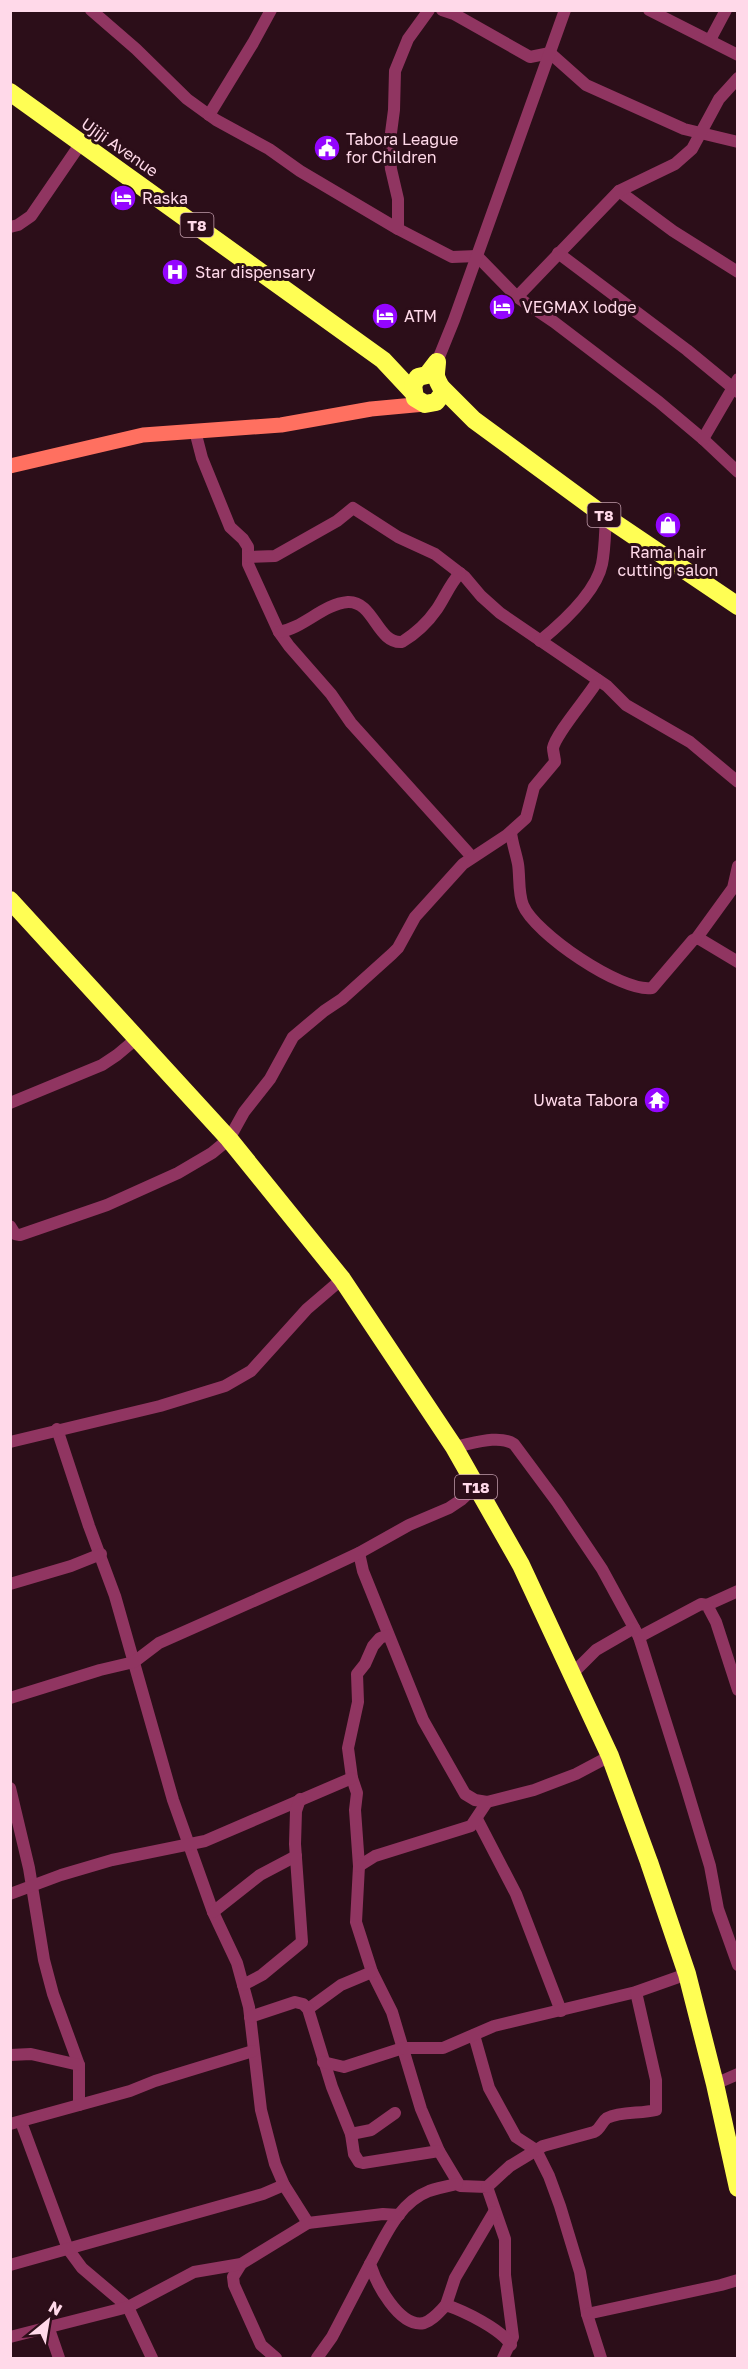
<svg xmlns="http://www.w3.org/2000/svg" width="748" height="2369" font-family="'Golos Text',sans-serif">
	<rect width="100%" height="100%" fill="#2c0e19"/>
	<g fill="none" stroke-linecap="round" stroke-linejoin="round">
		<g stroke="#903561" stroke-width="12">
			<path d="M 91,10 L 136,49 L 187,99 L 216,120 L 269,149 L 300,171 L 398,229 L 452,257 L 477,256 L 517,297 L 554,322 L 659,402 L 703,439 L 738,472"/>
			<path d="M 442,10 L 454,14 L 530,57 L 550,53 L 586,85 L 684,129 L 738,142"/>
			<path d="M 649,10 L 738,55"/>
			<path d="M 710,40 L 726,10"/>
			<path d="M 209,115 L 253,43 L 271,10"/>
			<path d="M 619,191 L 673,231 L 738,272"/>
			<path d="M 10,227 L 18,225 L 31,216 L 81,143"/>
			<path d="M 398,229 L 398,199 L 391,169 L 389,148 L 394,110 L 395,71 L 408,39 L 429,10"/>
			<path d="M 558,253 L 687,350 L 738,392"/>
			<path d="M 517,297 L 619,191 L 675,164 L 692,149 L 719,99 L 738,78"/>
			<path d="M 437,362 L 454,320 L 565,10"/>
			<path d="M 195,431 L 202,458 L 230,527 L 243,539 L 248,547 L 248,564 L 279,632 L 289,646 L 331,694 L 351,723 L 472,857"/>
			<path d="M 703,439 L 738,379"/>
			<path d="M 248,557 L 275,556 L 337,521 L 353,508 L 398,537 L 435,554 L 465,577 L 481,596 L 500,613 L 607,686 L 626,705 L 690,742 L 738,782"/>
			<path d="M 279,632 C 304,628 323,604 348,602 C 374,601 377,644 402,642 C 415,634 428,622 437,609 C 445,597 450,584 460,573"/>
			<path d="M 540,641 C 562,623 596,593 602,564 C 605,549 605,532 606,517"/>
			<path d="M 511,832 C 512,843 516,853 518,864 C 520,876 518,893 523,905 C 534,933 622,993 652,988 L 693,940 L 698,938 L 738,962"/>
			<path d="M 696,939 L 733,888 L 738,866"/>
			<path d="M 10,1103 L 102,1065 L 117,1055 L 136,1039"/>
			<path d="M 10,1226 L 15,1234 L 20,1235 L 107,1205 L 178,1173 L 212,1153 L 229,1139 L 244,1112 L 270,1079 L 293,1037 L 324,1011 L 342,999 L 392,954 L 398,948 L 415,917 L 463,864 L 507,835 L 526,818 L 534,787 L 555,762 C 555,758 553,752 553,748 C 556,733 589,696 598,680"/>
			<path d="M 57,1429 L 89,1526 L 115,1596 L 173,1800 L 213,1912 L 237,1963 L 249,2007 L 261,2110 L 275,2164 L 284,2185 L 308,2223"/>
			<path d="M 10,1442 L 160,1406 L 225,1386 L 251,1371 L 307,1309 L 342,1279"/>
			<path d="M 454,1447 C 472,1444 498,1434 514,1444 L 557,1502 L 602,1569 L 639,1637 L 685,1783 L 710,1866 L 718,1909 L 738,1965"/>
			<path d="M 359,1553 L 363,1571 L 423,1720 L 465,1794 L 475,1800 L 487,1802 L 534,1790 L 576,1774 L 610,1756"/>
			<path d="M 10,1584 L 71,1566 L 101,1554"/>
			<path d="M 707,1605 L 738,1591"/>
			<path d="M 388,1635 L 380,1638 L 373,1646 L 365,1664 L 357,1674 L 358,1702 L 348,1748 L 352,1778 L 357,1793 L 355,1810 L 359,1866 L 356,1922 L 372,1972 L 392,2012 L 421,2109 L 439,2151 L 460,2186 L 487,2187 L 505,2239 L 505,2275 L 513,2337 L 503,2358"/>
			<path d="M 639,1637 L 701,1604 L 707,1605 L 716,1622 L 738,1690"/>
			<path d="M 573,1673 L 596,1650 L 634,1628"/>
			<path d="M 10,1698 L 100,1670 L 134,1662 L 159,1643 L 310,1576 L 359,1553 L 409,1525 L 449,1508 L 461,1500 L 476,1486"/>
			<path d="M 10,1788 L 29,1868 L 44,1960 L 53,1994 L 79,2065 L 79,2105"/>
			<path d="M 477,1819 L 516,1894 L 561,2011"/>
			<path d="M 359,1866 L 375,1856 L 471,1826 L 487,1802"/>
			<path d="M 10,1894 L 61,1875 L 112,1860 L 205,1841 L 352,1778"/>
			<path d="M 213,1912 L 260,1875 L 296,1856"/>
			<path d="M 243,1985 L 262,1975 L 302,1942 L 295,1844 L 296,1811 L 300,1799"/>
			<path d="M 308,2009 L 341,1985 L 372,1972"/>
			<path d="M 250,2017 L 295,2002 L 303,2004 L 308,2009 L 332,2087 L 351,2134 L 354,2154 L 359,2162 L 363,2163 L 439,2151"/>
			<path d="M 474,2035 L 489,2088 L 516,2137 L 536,2150 L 549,2176 L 560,2206 L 580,2272 L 587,2314 L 601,2358"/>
			<path d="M 10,2055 L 31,2054 L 79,2065"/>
			<path d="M 323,2062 L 344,2067 L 403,2048 L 443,2048 L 494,2026 L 636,1992 L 687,1974"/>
			<path d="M 715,2084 L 738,2074"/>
			<path d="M 21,2122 L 68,2249 L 82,2268 L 128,2307 L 152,2358"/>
			<path d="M 10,2124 L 130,2091 L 155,2081 L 253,2051"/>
			<path d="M 351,2134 L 371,2130 L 395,2113"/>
			<path d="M 457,2184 C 448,2186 438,2188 429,2191 C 398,2203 385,2237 370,2264 C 376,2283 399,2328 424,2323 C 433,2320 439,2312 446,2305 C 464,2311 501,2329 511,2345"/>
			<path d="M 487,2187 L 510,2166 L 543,2146 L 594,2132 C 601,2129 601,2122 607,2118 C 621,2111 641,2114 656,2110 L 656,2080 L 636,1992"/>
			<path d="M 241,2264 L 233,2277 L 234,2285 L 261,2345 L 276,2358"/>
			<path d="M 10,2265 L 263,2194 L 284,2185"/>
			<path d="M 446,2305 L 455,2278 L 494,2212"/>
			<path d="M 587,2314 L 721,2285 L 738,2280"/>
			<path d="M 49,2329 L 59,2358"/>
			<path d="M 10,2337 L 128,2307 L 194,2272 L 241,2264 L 308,2223 L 383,2214 L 399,2215"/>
			<path d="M 317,2358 L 332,2337 L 370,2264"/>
		</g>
		<path stroke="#ff7060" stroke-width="15" d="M 10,466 L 143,435 L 281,425 L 371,409 L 425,404"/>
		<g stroke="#fffe54" stroke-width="18">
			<path d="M 10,92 L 383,360 L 412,391"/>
			<path d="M 437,362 C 437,366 435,375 437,379 C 441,390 447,389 436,402 L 425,404 L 415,398 L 413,385 L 418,377 L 427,375 Z"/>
			<path d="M 442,388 L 474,420 L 606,517 L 738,606"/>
			<path d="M 10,900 L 229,1139 L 342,1279 L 454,1447 L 521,1565 L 610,1756 L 649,1862 L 687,1974 L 715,2084 L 738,2188"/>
		</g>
	</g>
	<defs>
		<symbol id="civic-disc" viewBox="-11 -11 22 22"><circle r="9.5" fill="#9405ff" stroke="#2c0e19"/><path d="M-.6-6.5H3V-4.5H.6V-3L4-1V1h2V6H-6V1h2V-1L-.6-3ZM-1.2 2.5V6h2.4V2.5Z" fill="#fff"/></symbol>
		<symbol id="hotel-disc" viewBox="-11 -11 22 22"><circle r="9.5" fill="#9405ff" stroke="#2c0e19"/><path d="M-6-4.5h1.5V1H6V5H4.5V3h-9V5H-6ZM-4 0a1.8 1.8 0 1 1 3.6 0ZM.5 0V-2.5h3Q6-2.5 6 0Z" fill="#fff"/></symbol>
		<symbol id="hospital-disc" viewBox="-11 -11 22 22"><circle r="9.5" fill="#9405ff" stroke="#2c0e19"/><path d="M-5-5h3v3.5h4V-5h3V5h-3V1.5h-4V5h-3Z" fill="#fff"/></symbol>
		<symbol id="shop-disc" viewBox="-11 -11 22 22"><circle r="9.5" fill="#9405ff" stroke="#2c0e19"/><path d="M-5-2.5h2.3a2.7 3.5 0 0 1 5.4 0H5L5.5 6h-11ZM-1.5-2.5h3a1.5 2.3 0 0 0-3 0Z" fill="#fff"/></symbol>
		<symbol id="temple-disc" viewBox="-11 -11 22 22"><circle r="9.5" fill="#9405ff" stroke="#2c0e19"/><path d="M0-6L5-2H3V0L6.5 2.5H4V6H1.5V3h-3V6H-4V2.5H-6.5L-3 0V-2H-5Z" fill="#fff"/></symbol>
	</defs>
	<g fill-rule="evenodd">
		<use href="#civic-disc" x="312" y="133" width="30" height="30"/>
		<use href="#hotel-disc" x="108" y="183" width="30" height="30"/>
		<use href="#hospital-disc" x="160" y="257" width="30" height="30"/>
		<use href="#hotel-disc" x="487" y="292" width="30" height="30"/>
		<use href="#hotel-disc" x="370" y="301" width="30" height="30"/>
		<use href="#shop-disc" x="653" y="510" width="30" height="30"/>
		<use href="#temple-disc" x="642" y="1085" width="30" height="30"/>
	</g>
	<g text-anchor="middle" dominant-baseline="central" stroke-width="6" stroke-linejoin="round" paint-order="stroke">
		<g fill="#2c0e19" stroke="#c09cab" stroke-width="1.5">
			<rect x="180.5" y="213" width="33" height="24" rx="4.5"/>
			<rect x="587.5" y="503" width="33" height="24" rx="4.5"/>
			<rect x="455" y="1475" width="42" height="24" rx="4.5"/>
		</g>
		<g font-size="15" font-weight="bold" fill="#ffd9e9">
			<text x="197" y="225">T8</text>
			<text x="604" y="515">T8</text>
			<text x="476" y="1487">T18</text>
		</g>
		<g font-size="16" fill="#ffd9e9" stroke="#2c0e19" text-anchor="start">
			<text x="346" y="139">Tabora League<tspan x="346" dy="18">for Children</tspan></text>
			<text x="142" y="198">Raska</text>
			<text x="195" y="272">Star dispensary</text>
			<text x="522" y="307">VEGMAX lodge</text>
			<text x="404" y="316">ATM</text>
			<text x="668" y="552" text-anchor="middle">Rama hair<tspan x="668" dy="18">cutting salon</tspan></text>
			<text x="638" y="1100" text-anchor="end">Uwata Tabora</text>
		</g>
		<g font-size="16" fill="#ffd9e9" stroke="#2c0e19">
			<text transform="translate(120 147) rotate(35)">Ujiji Avenue</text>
		</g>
	</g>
	<rect width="748" height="2369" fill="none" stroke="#ffd9e9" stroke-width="24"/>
	<g transform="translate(48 2321) rotate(30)" stroke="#2c0e19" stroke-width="4.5" paint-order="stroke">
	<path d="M0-4.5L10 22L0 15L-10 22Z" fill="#ffd9e9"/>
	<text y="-9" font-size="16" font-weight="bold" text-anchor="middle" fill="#ffd9e9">N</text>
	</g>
</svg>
